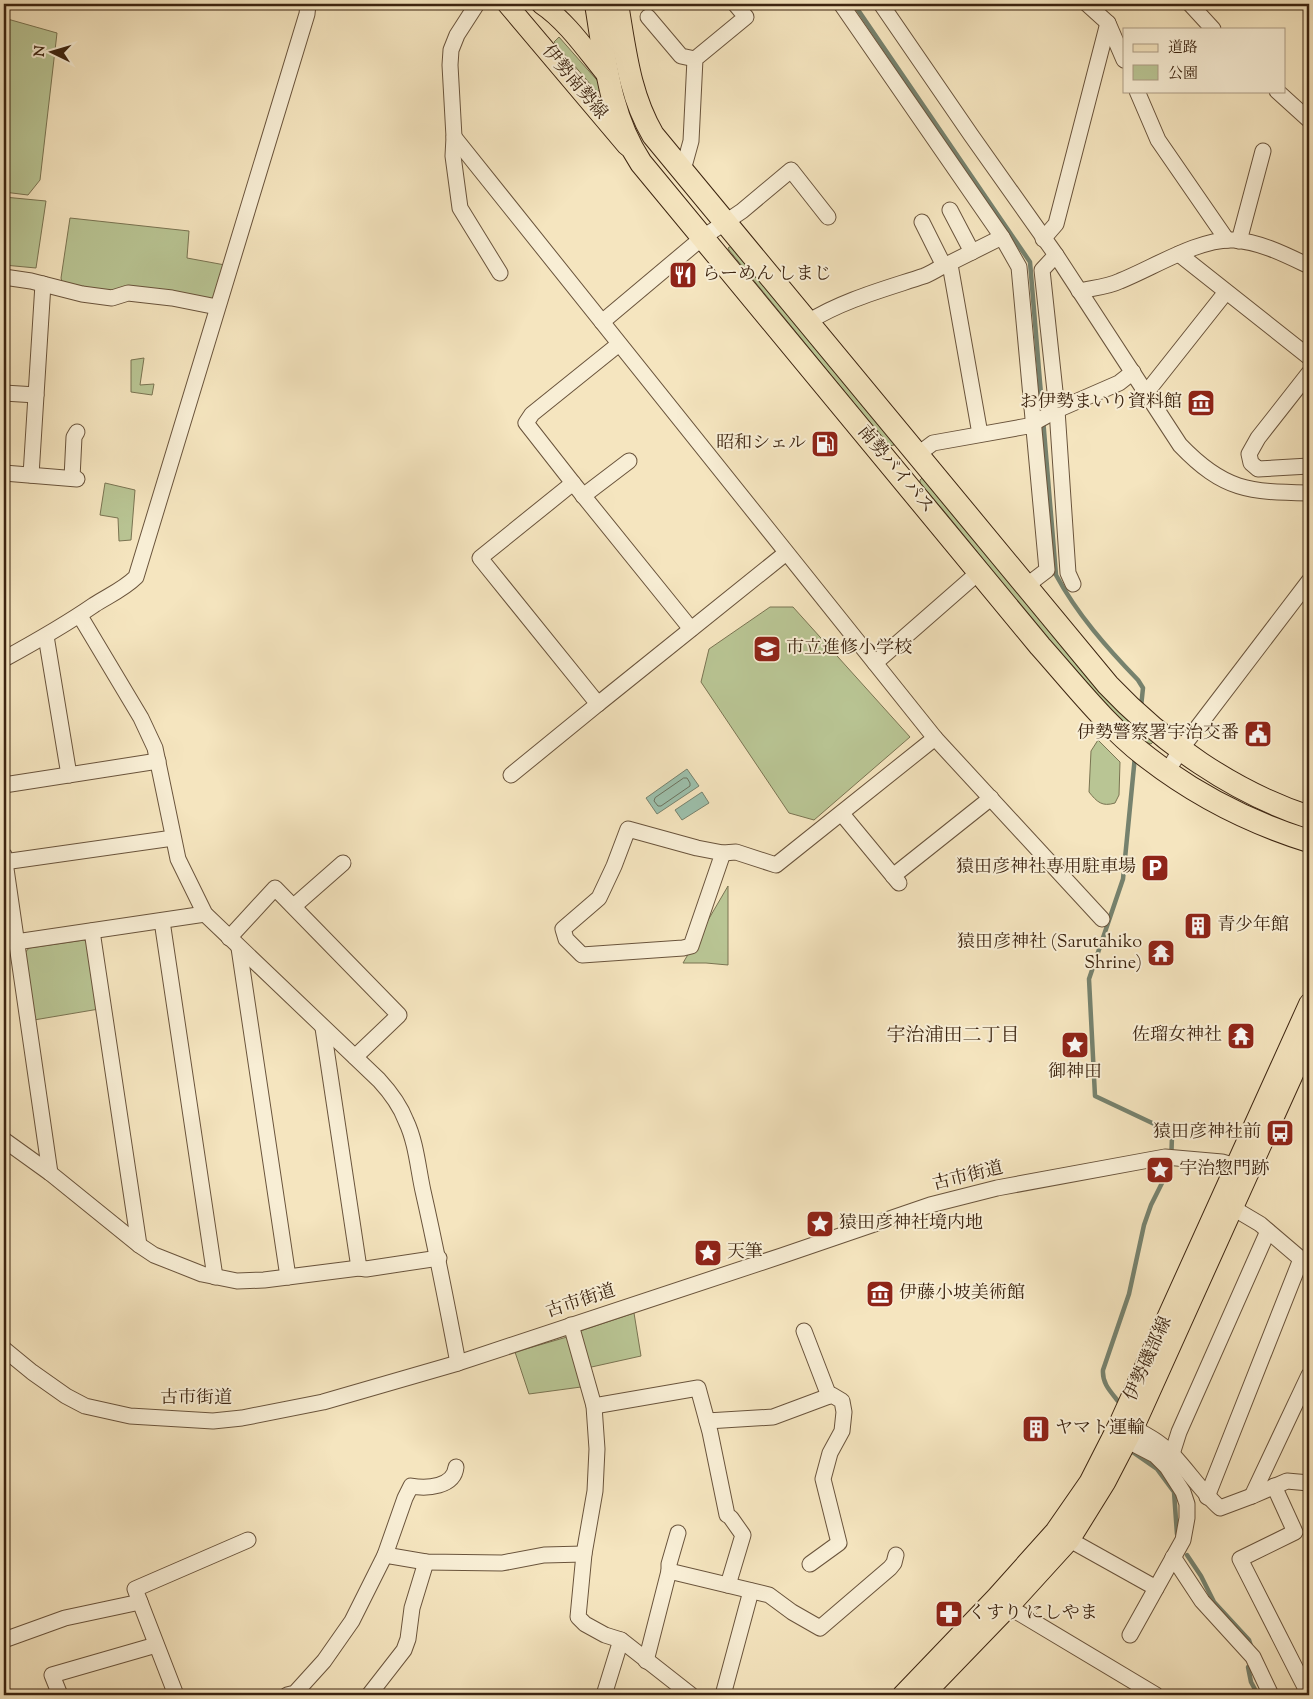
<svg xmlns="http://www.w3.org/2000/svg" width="1313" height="1699" font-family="'Sorts Mill Goudy','Noto Serif JP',serif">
	<rect width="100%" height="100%" fill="#f5e5bf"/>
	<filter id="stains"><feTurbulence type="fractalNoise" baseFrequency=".004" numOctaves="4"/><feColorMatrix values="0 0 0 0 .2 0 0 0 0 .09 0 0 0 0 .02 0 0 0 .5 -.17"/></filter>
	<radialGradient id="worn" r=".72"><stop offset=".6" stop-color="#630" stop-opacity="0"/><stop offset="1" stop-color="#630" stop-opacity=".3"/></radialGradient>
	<g fill="#b9c594" stroke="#7a7452">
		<path d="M 4,18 L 57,33 L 40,180 L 28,195 L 4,192 Z"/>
		<path d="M 559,37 L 603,87 L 597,92 L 554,42 Z"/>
		<path d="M 4,197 L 46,201 L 36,268 L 4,265 Z"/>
		<path d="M 70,218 L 189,231 L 187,258 L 225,265 L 215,300 L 112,294 L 62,282 L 61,278 Z"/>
		<path d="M 731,246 L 894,442 L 894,445 L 889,446 L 729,250 L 728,248 Z"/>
		<path d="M 144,358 L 140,385 L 154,384 L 152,395 L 131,392 L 131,360 Z"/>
		<path d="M 922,478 L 1151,739 L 1153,742 L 1151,744 C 1139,741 1128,727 1119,718 C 1045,646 988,560 920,483 L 920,480 Z"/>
		<path d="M 105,483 L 135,490 L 131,540 L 119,541 L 118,518 L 100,515 Z"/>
		<path d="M 770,607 L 793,607 L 910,737 L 814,820 L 789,813 L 701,682 L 709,649 Z"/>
		<path d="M 1098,740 L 1120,762 L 1119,795 L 1115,803 C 1102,807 1097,802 1089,792 L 1091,751 Z"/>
		<path d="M 728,886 L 728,965 L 706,963 L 683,963 Z"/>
		<path d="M 84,940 L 88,944 L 99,1009 L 34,1020 L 24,954 L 29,948 Z"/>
		<path d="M 634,1313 L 641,1356 L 587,1368 L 580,1331 Z"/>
		<path d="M 567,1337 L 581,1387 L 529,1394 L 515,1352 Z"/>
	</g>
	<g fill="#9dc0ac" stroke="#76826e">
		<path d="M 687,769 L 699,786 L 657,814 L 646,798 Z"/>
		<path d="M 702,792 L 709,803 L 682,820 L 675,810 Z"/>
	</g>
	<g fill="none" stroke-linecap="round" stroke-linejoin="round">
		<path stroke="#6c725e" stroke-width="1" d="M 684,778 L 687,778 L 690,783 L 690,786 L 661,806 L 658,806 L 654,801 L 655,798 Z"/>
		<g stroke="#76826e" stroke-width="4.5">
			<path d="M 854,4 L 1030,262 L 1056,575 C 1077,614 1107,648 1138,680 L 1143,688 L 1141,707"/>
			<path d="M 1118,1401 C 1110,1391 1102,1383 1103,1370 L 1129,1294 L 1144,1225 L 1151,1205 L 1171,1165 L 1172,1136 L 1167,1130 L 1095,1096 L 1089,979 L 1123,879 L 1135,756"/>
			<path d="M 1134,1453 L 1157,1469 L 1174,1492 L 1177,1534"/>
			<path d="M 1187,1555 L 1201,1576 L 1214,1602 L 1249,1640 L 1251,1646"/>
			<path d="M 1248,1667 L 1251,1682 L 1258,1695"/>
		</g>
		<defs>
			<g id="minor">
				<path d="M 477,4 L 457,35 L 451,50 L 450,65 L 454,137 L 453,156 L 460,208 L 500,273"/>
				<path d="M 841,4 L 1002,237 L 1019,267 L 1047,570 L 1026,586"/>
				<path d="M 881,4 L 971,135 L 1056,255 L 1180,445 C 1224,491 1249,492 1309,493"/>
				<path d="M 1087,4 L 1108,23 L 1124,60"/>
				<path d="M 1190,4 L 1213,29"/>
				<path d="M 648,17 L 681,56 L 695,59"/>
				<path d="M 1137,91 L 1158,140 L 1227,240"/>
				<path d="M 1277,91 L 1309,120"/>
				<path d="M 454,137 L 935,738 L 1102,919"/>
				<path d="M 683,170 L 691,141 L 695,59 L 746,17 L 735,4"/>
				<path d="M 950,210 L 972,252"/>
				<path d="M 922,222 L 944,266"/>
				<path d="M 1043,239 L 1056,224 L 1108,23"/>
				<path d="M 1239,241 L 1263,151"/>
				<path d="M 1179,254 L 1309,357"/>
				<path d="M 1056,255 L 1042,270 L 1057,410 L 1068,573 L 1073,584"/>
				<path d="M 948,264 L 1002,237"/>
				<path d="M 4,277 L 31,281 L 82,294 L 112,298 L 128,293 L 172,298 L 217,307"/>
				<path d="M 1079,291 C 1092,288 1108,287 1120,281 C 1153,268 1199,238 1234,240 C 1261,242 1286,255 1309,266"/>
				<path d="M 602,322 L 702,238 L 742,211 L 791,170 L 828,217"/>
				<path d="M 808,322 C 843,300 885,289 924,276 C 932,273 940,267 948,264 L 951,270 L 980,434"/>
				<path d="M 619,344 L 532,414 L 526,423 L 573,483 L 691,629"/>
				<path d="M 1309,373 L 1258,438 L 1249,454 L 1251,463 L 1258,469 L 1309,466"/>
				<path d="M 4,393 L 36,395"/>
				<path d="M 1146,393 L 1226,292"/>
				<path d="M 917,455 L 933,443 L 1028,426 L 1057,410 L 1119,383 L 1133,372"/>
				<path d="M 4,473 L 77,479"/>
				<path d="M 31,475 L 43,284"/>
				<path d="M 72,478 L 74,437 L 77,432"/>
				<path d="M 573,483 L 480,558 L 598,704 L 786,553"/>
				<path d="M 583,496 L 629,461"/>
				<path d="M 80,616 L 141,718 L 155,748 L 178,859 L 205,914 L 379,1080 C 391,1093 400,1105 406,1121 C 416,1142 418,1168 423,1191 C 436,1248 447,1305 458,1363"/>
				<path d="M 46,636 L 69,775"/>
				<path d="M 4,659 C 35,642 65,625 94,605 C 108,596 124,589 136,577 L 307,14 L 308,4"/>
				<path d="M 875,663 L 979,572"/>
				<path d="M 1167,772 L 1181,749 L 1309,581"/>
				<path d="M 511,775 L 598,704"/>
				<path d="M 4,785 L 158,761"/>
				<path d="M 842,814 L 899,883"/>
				<path d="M 628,829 L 697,848 L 723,853 L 691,946 L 683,948 L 582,955 L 566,939 L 563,929 L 599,898 L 614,866 Z"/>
				<path d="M 723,853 L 736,852 L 776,865 L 935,738"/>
				<path d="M 4,855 L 50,1173"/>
				<path d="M 4,862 L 173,838"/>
				<path d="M 893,876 L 991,798"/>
				<path d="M 294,906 L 343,863"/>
				<path d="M 162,921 L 215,1277"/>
				<path d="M 92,931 L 139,1245"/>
				<path d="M 229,938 L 275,888 L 399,1015 L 355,1057"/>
				<path d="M 16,942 L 205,914"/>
				<path d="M 239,948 L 288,1277"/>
				<path d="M 323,1028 L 359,1268"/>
				<path d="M 4,1140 L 50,1173 L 139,1245 L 154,1255 L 202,1274 L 237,1281 L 264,1280 L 359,1268 L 366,1269 L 439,1258"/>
				<path d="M 1233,1208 L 1260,1224 L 1308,1265"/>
				<path d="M 571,1325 L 594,1406 L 597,1449 L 595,1491 L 584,1554 L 578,1617 L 585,1624 L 605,1635 L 621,1640 L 691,1695"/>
				<path d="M 804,1331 L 829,1396"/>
				<path d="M 4,1349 L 32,1372 L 66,1396 L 85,1406 L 130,1416 L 213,1421 L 242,1418 L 323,1402 L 458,1363 L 781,1256 L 930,1205 L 997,1188 L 1165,1157 L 1222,1162 L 1246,1169"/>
				<path d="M 594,1406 L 698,1388 L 707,1421 L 773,1417 L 832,1395 L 842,1401 L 844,1412 L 842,1431 L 830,1453 L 823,1479 L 839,1543 L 810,1564"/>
				<path d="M 707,1421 L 710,1432 L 727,1515"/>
				<path d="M 1134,1428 C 1148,1436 1162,1443 1173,1455 C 1189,1472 1202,1492 1220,1508 L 1252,1496 L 1287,1481 L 1309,1483"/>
				<path d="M 1128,1441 L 1155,1455 L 1167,1467 L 1183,1492 L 1187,1504 L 1187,1518 L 1183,1540 L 1130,1635"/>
				<path d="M 1172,1454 L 1179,1432 L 1268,1231"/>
				<path d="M 1274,1486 L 1295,1532 L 1240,1559 L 1305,1687 L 1307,1695"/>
				<path d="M 1252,1496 L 1309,1375"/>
				<path d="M 1207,1497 L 1301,1259"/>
				<path d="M 1070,1540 L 1156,1588"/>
				<path d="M 385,1555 L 405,1498 L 411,1486 C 427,1489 454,1487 456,1467"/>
				<path d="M 1173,1557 L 1202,1601 L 1253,1657 L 1271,1695"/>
				<path d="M 669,1571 L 669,1564 L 678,1533"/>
				<path d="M 728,1585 L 743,1535 L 731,1518"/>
				<path d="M 1002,1601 L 1009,1607 L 1156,1695"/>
				<path d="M 4,1640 L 65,1618 L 140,1602"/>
				<path d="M 646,1661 L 669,1571 L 769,1595 L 792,1612 L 820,1628 L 890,1568 L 894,1563 L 896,1555"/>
				<path d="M 60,1695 L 52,1675 L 156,1645"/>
				<path d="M 176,1695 L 135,1589 L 248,1540"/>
				<path d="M 287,1695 L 295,1693 L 324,1661 L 352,1621 L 385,1555 L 426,1562 L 502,1563 L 544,1555 L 584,1554"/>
				<path d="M 369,1695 L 404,1650 L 408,1639 L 412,1608 L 426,1562"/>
				<path d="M 604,1695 L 621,1640"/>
				<path d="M 723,1695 L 751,1591"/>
			</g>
			<g id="major">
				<path d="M 507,4 L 627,146"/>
				<path d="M 541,4 C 568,22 588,53 609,78"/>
				<path d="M 902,1695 L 996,1597 L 1055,1531 L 1089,1482 L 1119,1423 L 1309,1003"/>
				<path d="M 924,1695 L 1009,1607 L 1070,1540 L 1106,1482 L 1134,1428 L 1309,1040"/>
			</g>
			<g id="highway">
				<path d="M 596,4 C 605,58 609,115 641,163 L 1040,646 C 1074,684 1107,727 1148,758 C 1196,795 1251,823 1309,841"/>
				<path d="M 617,4 C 625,50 629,94 653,135 L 1108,685 C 1163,743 1233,792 1309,817"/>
			</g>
		</defs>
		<use href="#minor" stroke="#6a543c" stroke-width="17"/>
		<use href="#major" stroke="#3c2410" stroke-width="21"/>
		<use href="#highway" stroke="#3c2410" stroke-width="24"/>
		<use href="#minor" stroke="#f8eed5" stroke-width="15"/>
		<use href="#major" stroke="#f5e5bf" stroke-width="19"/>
		<use href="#highway" stroke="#f5e5bf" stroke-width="22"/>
	</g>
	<defs>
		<symbol id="restaurant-square" viewBox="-11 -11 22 22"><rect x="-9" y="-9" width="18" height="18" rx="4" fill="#8f2418" stroke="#f8eed5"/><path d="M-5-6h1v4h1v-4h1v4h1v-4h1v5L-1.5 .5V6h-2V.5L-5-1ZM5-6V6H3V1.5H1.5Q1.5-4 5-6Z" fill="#fff"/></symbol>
		<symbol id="museum-square" viewBox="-11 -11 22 22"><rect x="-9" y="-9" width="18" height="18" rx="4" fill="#8f2418" stroke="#f8eed5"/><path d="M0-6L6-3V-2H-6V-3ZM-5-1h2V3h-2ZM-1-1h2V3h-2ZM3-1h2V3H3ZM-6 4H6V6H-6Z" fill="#fff"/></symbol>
		<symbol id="fuel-square" viewBox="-11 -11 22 22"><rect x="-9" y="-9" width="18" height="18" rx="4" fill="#8f2418" stroke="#f8eed5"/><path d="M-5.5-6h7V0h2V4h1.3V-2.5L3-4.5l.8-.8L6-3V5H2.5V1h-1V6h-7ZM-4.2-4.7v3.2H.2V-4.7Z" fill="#fff"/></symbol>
		<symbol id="school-square" viewBox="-11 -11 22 22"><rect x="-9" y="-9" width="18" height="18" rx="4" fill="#8f2418" stroke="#f8eed5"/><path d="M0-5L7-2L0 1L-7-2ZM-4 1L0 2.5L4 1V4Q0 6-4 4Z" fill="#fff"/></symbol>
		<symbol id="civic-square" viewBox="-11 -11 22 22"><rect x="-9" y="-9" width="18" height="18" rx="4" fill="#8f2418" stroke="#f8eed5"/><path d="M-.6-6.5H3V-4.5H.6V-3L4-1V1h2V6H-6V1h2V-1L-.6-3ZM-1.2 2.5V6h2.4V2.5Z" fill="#fff"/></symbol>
		<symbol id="parking-square" viewBox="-11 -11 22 22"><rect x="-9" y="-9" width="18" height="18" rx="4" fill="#8f2418" stroke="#f8eed5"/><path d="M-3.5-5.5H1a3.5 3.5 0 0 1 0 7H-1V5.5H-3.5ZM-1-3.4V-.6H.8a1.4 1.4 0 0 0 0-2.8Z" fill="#fff"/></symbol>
		<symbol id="building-square" viewBox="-11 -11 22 22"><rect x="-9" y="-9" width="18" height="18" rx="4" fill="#8f2418" stroke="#f8eed5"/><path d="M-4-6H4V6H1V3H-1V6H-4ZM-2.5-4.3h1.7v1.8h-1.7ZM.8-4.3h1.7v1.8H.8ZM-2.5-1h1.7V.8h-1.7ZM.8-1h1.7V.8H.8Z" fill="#fff"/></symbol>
		<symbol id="temple-square" viewBox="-11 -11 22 22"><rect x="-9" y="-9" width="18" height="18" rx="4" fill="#8f2418" stroke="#f8eed5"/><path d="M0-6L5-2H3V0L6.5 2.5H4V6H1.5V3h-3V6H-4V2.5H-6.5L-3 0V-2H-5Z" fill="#fff"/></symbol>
		<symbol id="sight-square" viewBox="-11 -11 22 22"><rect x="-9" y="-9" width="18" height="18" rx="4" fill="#8f2418" stroke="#f8eed5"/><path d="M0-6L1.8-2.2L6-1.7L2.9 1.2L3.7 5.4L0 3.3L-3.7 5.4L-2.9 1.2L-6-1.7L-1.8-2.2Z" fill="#fff"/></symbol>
		<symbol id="bus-square" viewBox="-11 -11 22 22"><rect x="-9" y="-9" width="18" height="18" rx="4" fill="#8f2418" stroke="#f8eed5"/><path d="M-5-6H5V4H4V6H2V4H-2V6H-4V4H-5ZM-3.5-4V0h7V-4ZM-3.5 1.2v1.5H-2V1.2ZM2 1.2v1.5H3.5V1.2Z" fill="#fff"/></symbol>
		<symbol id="pharmacy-square" viewBox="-11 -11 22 22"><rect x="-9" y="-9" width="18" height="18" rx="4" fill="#8f2418" stroke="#f8eed5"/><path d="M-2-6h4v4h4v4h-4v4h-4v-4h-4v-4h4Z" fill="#fff"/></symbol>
	</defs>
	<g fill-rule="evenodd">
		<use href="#restaurant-square" x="667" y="259" width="32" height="32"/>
		<use href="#museum-square" x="1185" y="387" width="32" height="32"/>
		<use href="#fuel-square" x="809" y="428" width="32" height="32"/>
		<use href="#school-square" x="751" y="633" width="32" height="32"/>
		<use href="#civic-square" x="1242" y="718" width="32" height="32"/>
		<use href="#parking-square" x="1139" y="852" width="32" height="32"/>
		<use href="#building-square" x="1182" y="910" width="32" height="32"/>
		<use href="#temple-square" x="1145" y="937" width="32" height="32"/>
		<use href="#temple-square" x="1225" y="1020" width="32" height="32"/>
		<use href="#sight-square" x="1059" y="1029" width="32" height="32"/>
		<use href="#bus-square" x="1264" y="1117" width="32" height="32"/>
		<use href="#sight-square" x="1144" y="1154" width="32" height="32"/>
		<use href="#sight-square" x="804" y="1208" width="32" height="32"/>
		<use href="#sight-square" x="692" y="1237" width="32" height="32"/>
		<use href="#museum-square" x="864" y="1278" width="32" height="32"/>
		<use href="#building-square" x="1020" y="1413" width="32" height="32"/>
		<use href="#pharmacy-square" x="933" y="1598" width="32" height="32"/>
	</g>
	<g text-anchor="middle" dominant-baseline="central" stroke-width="4" stroke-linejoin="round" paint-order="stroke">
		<g font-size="18" fill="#3c2410" stroke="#f8eed5">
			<text transform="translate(574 83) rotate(50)">伊勢南勢線</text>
			<text transform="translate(895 470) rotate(50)">南勢バイパス</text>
			<text transform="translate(968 1177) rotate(-14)">古市街道</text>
			<text transform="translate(581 1302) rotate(-18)">古市街道</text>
			<text transform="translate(1149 1359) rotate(-66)">伊勢磯部線</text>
			<text x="196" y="1399">古市街道</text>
		</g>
		<g font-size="18" fill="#3c2410" stroke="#f8eed5" text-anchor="start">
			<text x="702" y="275">らーめん しまじ</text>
			<text x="1182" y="403" text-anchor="end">お伊勢まいり資料館</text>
			<text x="806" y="444" text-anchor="end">昭和シェル</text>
			<text x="786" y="649">市立進修小学校</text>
			<text x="1239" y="734" text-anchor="end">伊勢警察署宇治交番</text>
			<text x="1136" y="868" text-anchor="end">猿田彦神社専用駐車場</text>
			<text x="1217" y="926">青少年館</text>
			<text x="1142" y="943" text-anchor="end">猿田彦神社 (Sarutahiko<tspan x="1142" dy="21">Shrine)</tspan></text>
			<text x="1222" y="1036" text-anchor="end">佐瑠女神社</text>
			<text x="1075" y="1073" text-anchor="middle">御神田</text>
			<text x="1261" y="1133" text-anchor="end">猿田彦神社前</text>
			<text x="1179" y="1170">宇治惣門跡</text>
			<text x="839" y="1224">猿田彦神社境内地</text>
			<text x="727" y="1253">天筆</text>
			<text x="899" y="1294">伊藤小坡美術館</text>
			<text x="1055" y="1429">ヤマト運輸</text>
			<text x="968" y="1614">くすり にしやま</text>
		</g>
		<g font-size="19" fill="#3c2410" stroke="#f8eed5">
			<text x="953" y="1036">宇治浦田二丁目</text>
		</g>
	</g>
	<rect width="1313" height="1699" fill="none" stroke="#f5e5bf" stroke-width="20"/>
	<rect x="5" y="5" width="1303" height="1689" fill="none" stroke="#3c2410" stroke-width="2.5"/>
	<rect x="10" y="10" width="1293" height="1679" fill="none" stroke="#3c2410"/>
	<rect x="1123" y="28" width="162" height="65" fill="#f8eed5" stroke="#ad9d86"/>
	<rect x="1133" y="44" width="25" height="8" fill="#f5e5bf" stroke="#ad9d86"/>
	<text x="1168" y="52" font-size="15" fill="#3c2410">道路</text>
	<rect x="1133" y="65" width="25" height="15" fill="#b9c594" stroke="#ad9d86"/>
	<text x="1168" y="78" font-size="15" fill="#3c2410">公園</text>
	<g transform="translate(52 52) rotate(275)" stroke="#f8eed5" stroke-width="4" paint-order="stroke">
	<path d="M0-4L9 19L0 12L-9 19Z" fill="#3c2410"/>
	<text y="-8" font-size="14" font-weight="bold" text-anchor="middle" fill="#3c2410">N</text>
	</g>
	<rect width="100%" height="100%" filter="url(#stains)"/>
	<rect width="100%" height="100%" fill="url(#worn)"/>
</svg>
